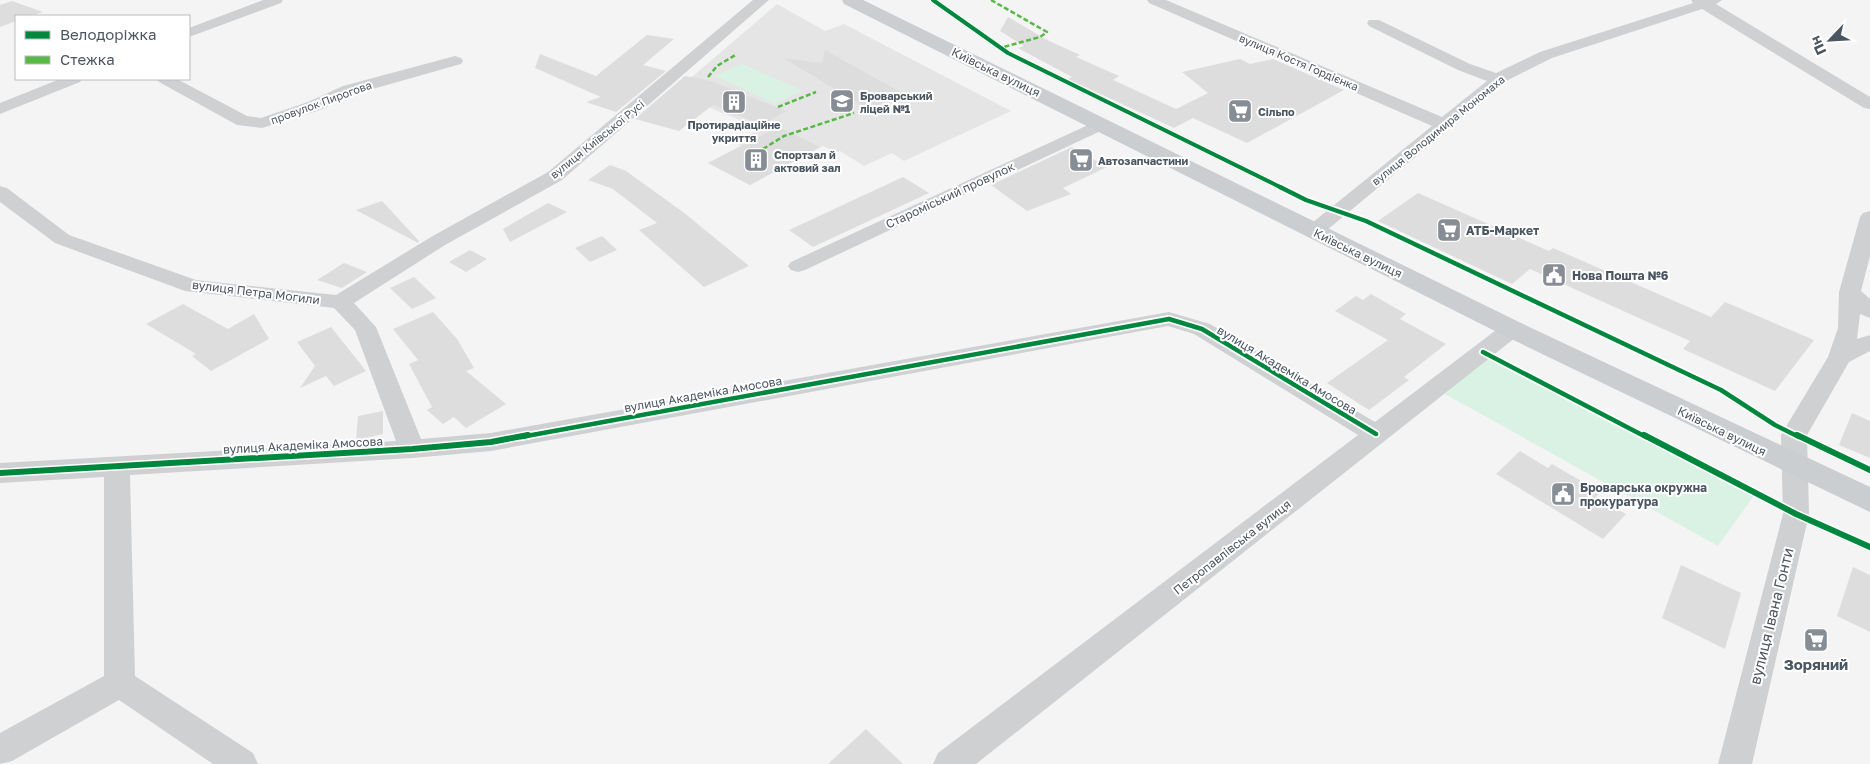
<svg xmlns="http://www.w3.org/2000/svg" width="1870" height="764" font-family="'Golos Text',sans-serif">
	<rect width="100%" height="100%" fill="#f4f4f4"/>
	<path fill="#e6e5e6" d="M 777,4 L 825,31 L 844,24 L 1011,111 L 904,161 L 892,153 L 864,166 L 840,151 L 835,153 L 823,146 L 750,185 L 708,163 L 741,146 L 737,143 L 760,128 L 673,93 Z"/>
	<g fill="#d9f2e3">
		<path d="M 742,64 L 802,90 L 775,104 L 715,76 Z"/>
		<path d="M 1486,358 L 1753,497 L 1718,546 L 1445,394 Z"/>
	</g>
	<g fill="#ddddde">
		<path d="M 12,1 L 43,12 L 30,16 L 16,16 L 16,21 L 0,27 L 0,5 Z"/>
		<path d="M 1008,17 L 1047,40 L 1080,55 L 1076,57 L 1119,76 L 1113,80 L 1176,109 L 1208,93 L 1182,72 L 1240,59 L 1250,64 L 1273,59 L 1344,90 L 1247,143 L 1193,118 L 1174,128 L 1068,79 L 1072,77 L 1018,48 L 1024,46 L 1000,31 Z"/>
		<path d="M 647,35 L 674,39 L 643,65 L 666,71 L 616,112 L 586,102 L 601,97 L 535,68 L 540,54 L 596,76 Z"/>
		<path d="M 825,50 L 904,94 L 868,109 L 783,58 L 822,63 Z"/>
		<path d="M 685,76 L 708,80 L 786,111 L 762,125 L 713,105 L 679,131 L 635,119 Z"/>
		<path d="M 778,127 L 820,147 L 750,185 L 708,163 Z"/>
		<path d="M 1072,147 L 1107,167 L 1063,188 L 1071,194 L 1027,211 L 991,185 Z"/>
		<path d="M 610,165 L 626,171 L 683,212 L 749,266 L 704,287 L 639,230 L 657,223 L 613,189 L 588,180 Z"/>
		<path d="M 903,177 L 929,193 L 813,247 L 789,230 Z"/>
		<path d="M 1418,193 L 1549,251 L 1553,248 L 1711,317 L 1725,302 L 1814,340 L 1775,391 L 1683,349 L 1690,341 L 1530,269 L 1512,284 L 1378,221 Z"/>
		<path d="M 382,201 L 419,241 L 418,243 L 356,210 Z"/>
		<path d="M 548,203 L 567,212 L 510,242 L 503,229 Z"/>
		<path d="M 602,236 L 617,250 L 590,262 L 575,248 Z"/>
		<path d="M 470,250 L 487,259 L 466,272 L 449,262 Z"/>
		<path d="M 344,263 L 367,272 L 342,288 L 317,280 Z"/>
		<path d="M 414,277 L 436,298 L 412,309 L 390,288 Z"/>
		<path d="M 1371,294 L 1406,314 L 1400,319 L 1446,344 L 1404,377 L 1409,380 L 1369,410 L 1327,383 L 1388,340 L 1335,311 L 1356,296 L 1363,300 Z"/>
		<path d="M 183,304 L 228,329 L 254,314 L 269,339 L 211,371 L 192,356 L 196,354 L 146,324 Z"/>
		<path d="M 433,312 L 457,339 L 474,368 L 466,371 L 506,404 L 466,428 L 454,417 L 443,424 L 427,410 L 432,407 L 409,364 L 418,360 L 393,329 Z"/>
		<path d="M 331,327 L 366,371 L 334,386 L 326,376 L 300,388 L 315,366 L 297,342 Z"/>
		<path d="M 383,411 L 383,434 L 356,440 L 358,416 Z"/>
		<path d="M 1852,413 L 1870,421 L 1870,458 L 1839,445 Z"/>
		<path d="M 1520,451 L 1548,468 L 1552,464 L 1600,492 L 1596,497 L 1626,514 L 1603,539 L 1496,474 Z"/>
		<path d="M 1681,565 L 1741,593 L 1725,649 L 1662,618 Z"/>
		<path d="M 1853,567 L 1870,575 L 1870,632 L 1837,616 Z"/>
		<path d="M 866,729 L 903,764 L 828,764 Z"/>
	</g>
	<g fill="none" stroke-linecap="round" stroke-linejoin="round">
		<g fill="#ced0d2" fill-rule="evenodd">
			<path d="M 263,0 L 283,0 L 281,3 L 189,37 L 189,28 Z"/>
			<path d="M 753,0 L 769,0 L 562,180 L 445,245 L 354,303 L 376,327 L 421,439 L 491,433 L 1169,312 L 1210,324 L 1375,422 L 1504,324 L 1512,322 L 1520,324 L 1523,329 L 1520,334 L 976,764 L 933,764 L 938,753 L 1358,435 L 1194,334 L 1168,326 L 491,451 L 412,458 L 130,475 L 135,676 L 253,753 L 258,764 L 213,764 L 119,700 L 12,761 L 0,764 L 0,733 L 104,676 L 104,477 L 0,483 L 0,463 L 396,441 L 355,330 L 334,308 L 185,291 L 55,243 L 0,202 L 0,186 L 7,188 L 69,235 L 196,280 L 336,295 L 431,237 L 548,172 Z"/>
			<path d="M 1147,0 L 1166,0 L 1442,117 L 1487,81 L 1458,70 L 1369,26 L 1367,23 L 1369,20 L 1379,20 L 1470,64 L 1496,73 L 1540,52 L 1693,3 L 1691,0 L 1722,0 L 1716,4 L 1870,97 L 1870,109 L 1864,108 L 1702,9 L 1552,58 L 1508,80 L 1321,235 L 1314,237 L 1307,235 L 1304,231 L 1307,227 L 1432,126 L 1149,3 Z"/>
			<path d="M 455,56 L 461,58 L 463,61 L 461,64 L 355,94 L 320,110 L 262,128 L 237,125 L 159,82 L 157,79 L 177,79 L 247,116 L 261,118 L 308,102 L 343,86 Z"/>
			<path d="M 60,79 L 82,79 L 80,82 L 0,114 L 0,103 Z"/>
			<path d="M 1101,119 L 1107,120 L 1110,124 L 1107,128 L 805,270 L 798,272 L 791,270 L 788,266 L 791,262 Z"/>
			<path d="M 1870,211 L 1870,256 L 1861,291 L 1870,299 L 1870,318 L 1860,314 L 1857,339 L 1870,335 L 1870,351 L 1849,362 L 1807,435 L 1809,514 L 1752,764 L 1718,764 L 1783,514 L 1781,435 L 1828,357 L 1838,328 L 1839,292 L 1860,217 L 1863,213 Z"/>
		</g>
		<path fill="#caced1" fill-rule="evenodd" d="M 842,0 L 863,0 L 1521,323 L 1870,487 L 1870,512 L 1503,335 L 844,4 Z"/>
		<g stroke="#58b947" stroke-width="2.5" stroke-dasharray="5 2.5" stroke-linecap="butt">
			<path d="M 991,0 L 1047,32 L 1040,37 L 1000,48"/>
			<path d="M 708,77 L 717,66 L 737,54"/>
			<path d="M 778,107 L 816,92"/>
			<path d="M 763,149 L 784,136 L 854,113"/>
		</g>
		<defs>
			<path id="cycleway-far2" d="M 933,0 L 1008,53 L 1282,188"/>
			<g id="cycleway-far1">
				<path d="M 1280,187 L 1306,200 L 1366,221 L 1721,390 L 1775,425 L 1799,437"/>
				<path d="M 1483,352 L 1646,437"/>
				<path d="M 521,437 L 1169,319 L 1202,329 L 1376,434"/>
			</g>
			<g id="cycleway">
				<path d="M 1644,435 L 1796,514 L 1870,547"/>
				<path d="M 1797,435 L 1870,470"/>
				<path d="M 0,473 L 412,449 L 491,442 L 528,435"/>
			</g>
		</defs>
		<use href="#cycleway-far2" stroke="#fff" stroke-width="5.5"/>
		<use href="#cycleway-far1" stroke="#fff" stroke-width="8"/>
		<use href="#cycleway" stroke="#fff" stroke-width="9"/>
		<use href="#cycleway-far2" stroke="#00873e" stroke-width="4"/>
		<use href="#cycleway-far1" stroke="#00873e" stroke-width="4.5"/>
		<use href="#cycleway" stroke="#00873e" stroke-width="6"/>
	</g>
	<defs>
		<symbol id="school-square" viewBox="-11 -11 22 22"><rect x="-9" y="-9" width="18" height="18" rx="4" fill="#868d94" stroke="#fff"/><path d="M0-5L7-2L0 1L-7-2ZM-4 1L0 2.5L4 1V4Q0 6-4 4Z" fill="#fff"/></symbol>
		<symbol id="building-square" viewBox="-11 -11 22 22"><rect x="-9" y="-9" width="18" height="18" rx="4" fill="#868d94" stroke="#fff"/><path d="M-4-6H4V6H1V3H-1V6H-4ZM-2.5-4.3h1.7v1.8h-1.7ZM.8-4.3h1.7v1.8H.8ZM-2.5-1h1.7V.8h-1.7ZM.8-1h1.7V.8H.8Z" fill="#fff"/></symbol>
		<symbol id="supermarket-square" viewBox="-11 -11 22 22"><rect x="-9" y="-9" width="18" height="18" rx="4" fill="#868d94" stroke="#fff"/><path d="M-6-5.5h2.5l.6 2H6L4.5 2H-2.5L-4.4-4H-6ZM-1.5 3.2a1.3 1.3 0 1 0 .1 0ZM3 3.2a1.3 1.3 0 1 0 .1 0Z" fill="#fff"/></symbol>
		<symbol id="civic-square" viewBox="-11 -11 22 22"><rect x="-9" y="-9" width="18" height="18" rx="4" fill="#868d94" stroke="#fff"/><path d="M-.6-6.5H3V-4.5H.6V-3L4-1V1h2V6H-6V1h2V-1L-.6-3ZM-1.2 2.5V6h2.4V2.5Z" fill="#fff"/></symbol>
	</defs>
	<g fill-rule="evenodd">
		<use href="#school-square" x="828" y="87" width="28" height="28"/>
		<use href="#building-square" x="720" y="88" width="28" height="28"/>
		<use href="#supermarket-square" x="1226" y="97" width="28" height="28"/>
		<use href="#building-square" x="742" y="146" width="28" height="28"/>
		<use href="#supermarket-square" x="1067" y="146" width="28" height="28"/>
		<use href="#supermarket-square" x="1435" y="216" width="28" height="28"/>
		<use href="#civic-square" x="1540" y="261" width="28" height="28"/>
		<use href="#civic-square" x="1549" y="480" width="28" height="28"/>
		<use href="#supermarket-square" x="1802" y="626" width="28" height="28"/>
	</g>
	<g text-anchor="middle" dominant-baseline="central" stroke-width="4" stroke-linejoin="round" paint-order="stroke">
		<g font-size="11" fill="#4a5661" stroke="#fff">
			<text transform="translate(1299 62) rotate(23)">вулиця Костя Гордієнка</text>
			<text transform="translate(321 102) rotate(-20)">провулок Пирогова</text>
			<text transform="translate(1438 130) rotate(-39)">вулиця Володимира Мономаха</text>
			<text transform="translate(597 139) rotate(-39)">вулиця Київської Русі</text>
		</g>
		<g font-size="11" font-weight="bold" fill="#4a5661" stroke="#fff" text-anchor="start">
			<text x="860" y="95">Броварський<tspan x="860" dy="13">ліцей №1</tspan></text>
			<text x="1258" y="111">Сільпо</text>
			<text x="734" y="124" text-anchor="middle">Протирадіаційне<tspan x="734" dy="13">укриття</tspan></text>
			<text x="774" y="154">Спортзал й<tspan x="774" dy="13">актовий зал</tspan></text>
			<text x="1098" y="160">Автозапчастини</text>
		</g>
		<g font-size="12" fill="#4a5661" stroke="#fff">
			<text transform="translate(996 72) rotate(26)">Київська вулиця</text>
			<text transform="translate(950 195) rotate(-25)">Староміський провулок</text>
			<text transform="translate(1358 253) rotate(26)">Київська вулиця</text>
			<text transform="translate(256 292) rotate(7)">вулиця Петра Могили</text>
			<text transform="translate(1287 370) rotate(31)">вулиця Академіка Амосова</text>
			<text transform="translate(703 394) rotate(-10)">вулиця Академіка Амосова</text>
			<text transform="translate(1722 431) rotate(26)">Київська вулиця</text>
			<text transform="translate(303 445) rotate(-3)">вулиця Академіка Амосова</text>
			<text transform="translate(1232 547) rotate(-38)">Петропавлівська вулиця</text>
		</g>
		<g font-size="12" font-weight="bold" fill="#4a5661" stroke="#fff" text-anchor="start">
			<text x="1466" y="230">АТБ-Маркет</text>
			<text x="1572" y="275">Нова Пошта №6</text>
			<text x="1580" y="487">Броварська окружна<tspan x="1580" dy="14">прокуратура</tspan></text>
		</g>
		<g font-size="15" fill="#4a5661" stroke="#fff">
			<text transform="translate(1771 616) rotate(-76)">вулиця Івана Гонти</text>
		</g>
		<g font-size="15" font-weight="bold" fill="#4a5661" stroke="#fff">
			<text x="1816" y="664">Зоряний</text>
		</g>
	</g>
	<rect x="15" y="15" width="175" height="65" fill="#ffffff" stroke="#b7bbc0"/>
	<rect x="25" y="31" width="25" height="8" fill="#00873e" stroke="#b7bbc0"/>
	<text x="60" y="40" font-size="15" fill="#4a5661">Велодоріжка</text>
	<rect x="25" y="56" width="25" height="8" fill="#58b947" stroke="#b7bbc0"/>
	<text x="60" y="65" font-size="15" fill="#4a5661">Стежка</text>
	<g transform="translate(1830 40) rotate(245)" stroke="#ffffff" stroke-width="4" paint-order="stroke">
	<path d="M0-4L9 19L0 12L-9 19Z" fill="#4a5661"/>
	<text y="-8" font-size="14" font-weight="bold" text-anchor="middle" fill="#4a5661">Пн</text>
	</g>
</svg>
